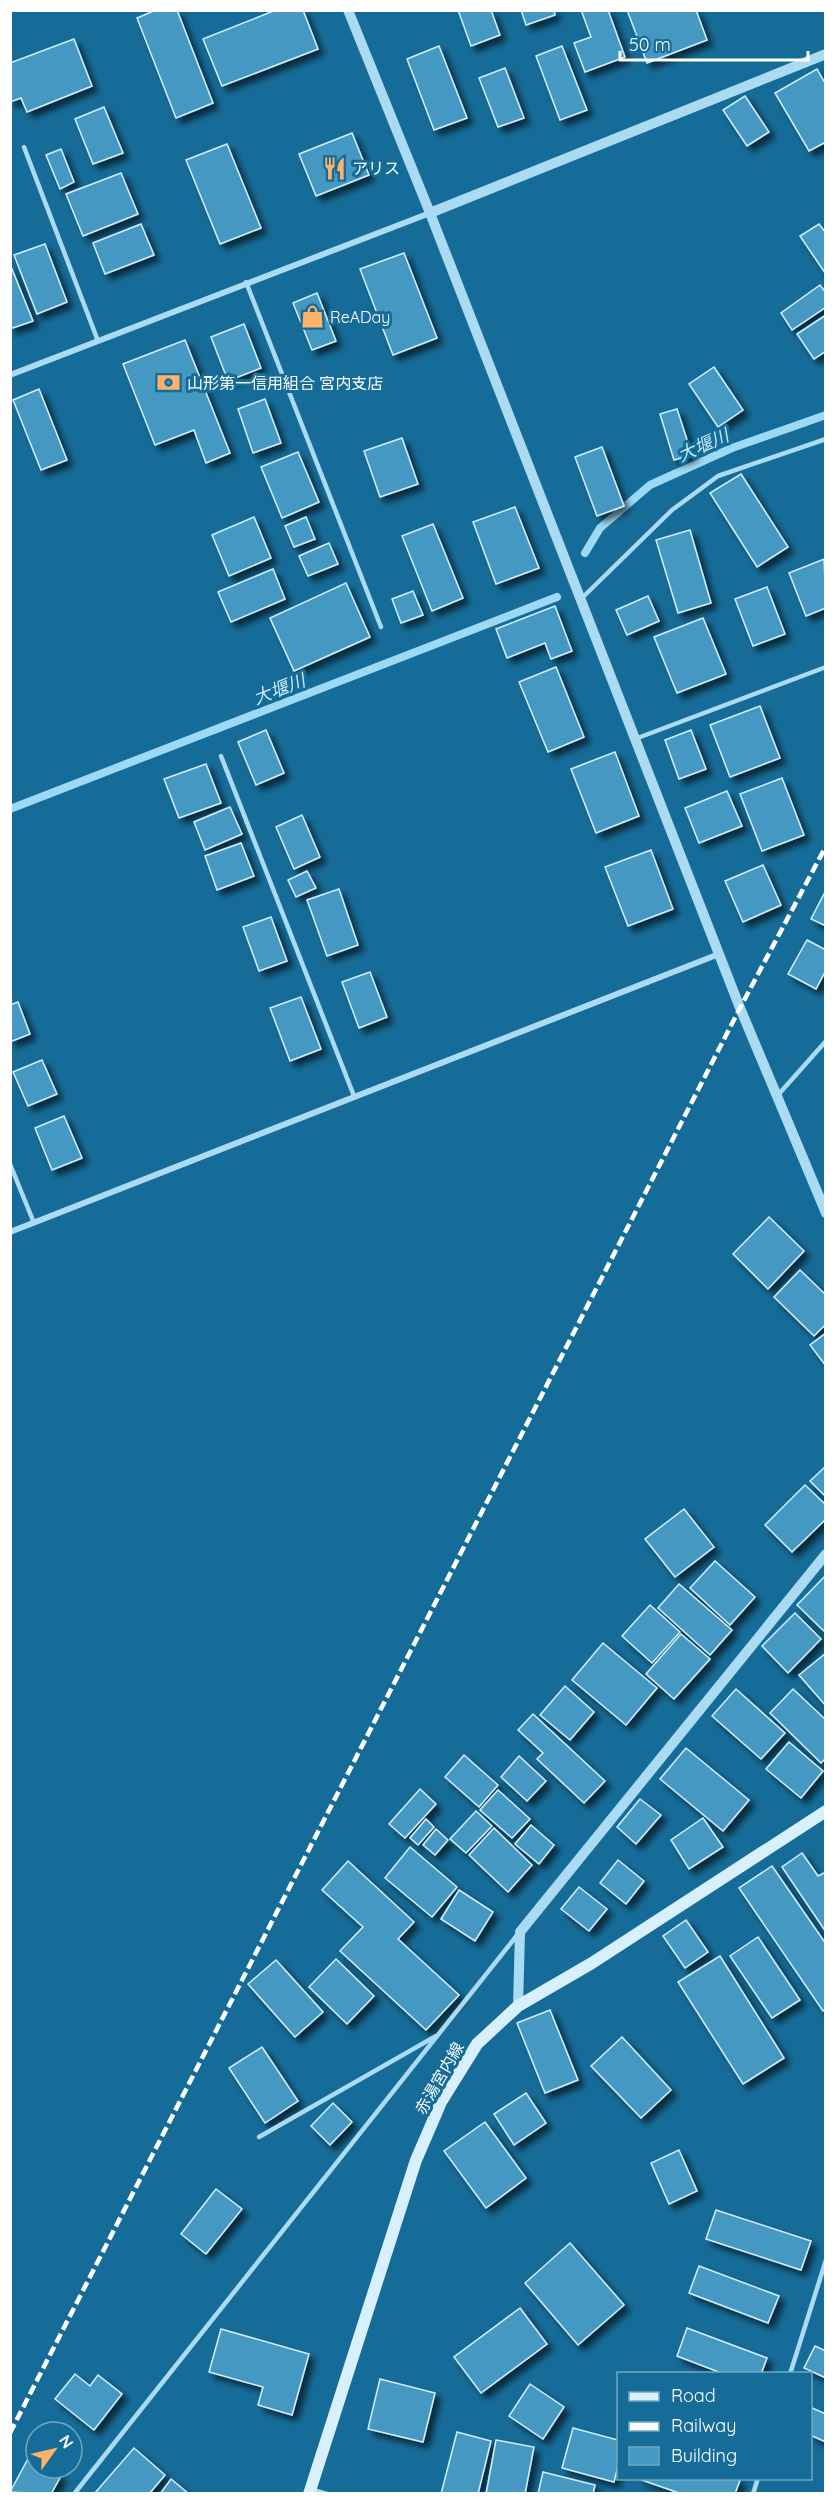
<svg xmlns="http://www.w3.org/2000/svg" width="836" height="2504" font-family="Quicksand,'Noto Sans JP',sans-serif">
	<defs>
		<filter id="shadow"><feDropShadow dx="5.5" dy="5.5" stdDeviation="3" flood-color="#0009"/></filter>
	</defs>
	<rect width="100%" height="100%" fill="#166c98"/>
	<g fill="none" stroke-linecap="round" stroke-linejoin="round">
		<g stroke="#9cd9f4" stroke-width="8">
			<path d="M 585,553 L 600,528 L 650,485 L 732,448 L 826,415"/>
			<path d="M 10,809 L 557,597"/>
		</g>
	</g>
	<g fill="#4498c1" stroke="#d1eefc" stroke-width="1.5" filter="url(#shadow)">
		<path d="M 156,10 L 177,10 L 213,103 L 176,118 L 137,18 Z"/>
		<path d="M 276,10 L 303,10 L 318,49 L 222,86 L 203,39 Z"/>
		<path d="M 458,10 L 491,10 L 500,35 L 471,46 Z"/>
		<path d="M 521,10 L 554,10 L 555,15 L 526,25 Z"/>
		<path d="M 581,10 L 608,10 L 625,57 L 585,72 L 574,43 L 591,37 Z"/>
		<path d="M 627,10 L 696,10 L 707,40 L 647,63 Z"/>
		<path d="M 74,39 L 92,86 L 27,112 L 21,98 L 10,102 L 10,63 Z"/>
		<path d="M 439,46 L 467,118 L 434,130 L 407,59 Z"/>
		<path d="M 562,46 L 587,110 L 560,120 L 536,56 Z"/>
		<path d="M 505,68 L 524,118 L 498,127 L 479,78 Z"/>
		<path d="M 817,69 L 826,85 L 826,142 L 809,151 L 775,93 Z"/>
		<path d="M 745,96 L 769,132 L 747,146 L 723,110 Z"/>
		<path d="M 104,107 L 123,153 L 93,164 L 75,119 Z"/>
		<path d="M 352,133 L 369,175 L 316,196 L 299,154 Z"/>
		<path d="M 227,144 L 261,228 L 220,244 L 186,160 Z"/>
		<path d="M 61,149 L 74,182 L 60,189 L 46,155 Z"/>
		<path d="M 121,173 L 138,214 L 83,236 L 66,194 Z"/>
		<path d="M 141,224 L 154,255 L 105,274 L 93,243 Z"/>
		<path d="M 819,224 L 826,233 L 825,273 L 800,236 Z"/>
		<path d="M 45,244 L 67,302 L 37,314 L 14,255 Z"/>
		<path d="M 404,253 L 437,338 L 393,355 L 360,269 Z"/>
		<path d="M 10,264 L 33,321 L 10,329 Z"/>
		<path d="M 820,285 L 826,293 L 826,307 L 792,330 L 781,313 Z"/>
		<path d="M 317,293 L 336,341 L 312,350 L 293,303 Z"/>
		<path d="M 826,315 L 826,351 L 814,359 L 797,334 Z"/>
		<path d="M 244,324 L 261,368 L 228,381 L 211,337 Z"/>
		<path d="M 185,340 L 230,453 L 206,463 L 194,430 L 155,445 L 123,364 Z"/>
		<path d="M 714,367 L 743,410 L 718,427 L 689,384 Z"/>
		<path d="M 39,389 L 67,460 L 41,470 L 13,400 Z"/>
		<path d="M 265,399 L 281,443 L 253,453 L 238,409 Z"/>
		<path d="M 677,409 L 692,455 L 674,460 L 660,414 Z"/>
		<path d="M 402,438 L 418,484 L 380,497 L 364,451 Z"/>
		<path d="M 602,447 L 624,506 L 597,516 L 575,457 Z"/>
		<path d="M 298,452 L 319,502 L 282,518 L 261,467 Z"/>
		<path d="M 741,474 L 788,547 L 757,567 L 710,493 Z"/>
		<path d="M 515,507 L 539,568 L 496,584 L 473,522 Z"/>
		<path d="M 254,517 L 271,558 L 229,576 L 212,535 Z"/>
		<path d="M 306,517 L 315,539 L 294,547 L 285,526 Z"/>
		<path d="M 433,524 L 463,598 L 432,611 L 402,536 Z"/>
		<path d="M 690,530 L 711,603 L 678,613 L 656,540 Z"/>
		<path d="M 329,543 L 338,564 L 308,576 L 299,556 Z"/>
		<path d="M 824,559 L 826,608 L 806,616 L 789,573 Z"/>
		<path d="M 273,569 L 285,599 L 231,622 L 218,592 Z"/>
		<path d="M 346,583 L 370,637 L 294,671 L 270,618 Z"/>
		<path d="M 767,587 L 785,634 L 753,646 L 735,599 Z"/>
		<path d="M 413,591 L 423,615 L 401,623 L 392,599 Z"/>
		<path d="M 648,596 L 659,621 L 627,635 L 616,610 Z"/>
		<path d="M 555,606 L 572,651 L 551,659 L 545,643 L 507,658 L 496,629 Z"/>
		<path d="M 703,618 L 726,674 L 677,693 L 654,637 Z"/>
		<path d="M 556,667 L 584,737 L 548,752 L 519,682 Z"/>
		<path d="M 760,706 L 780,758 L 730,777 L 710,725 Z"/>
		<path d="M 266,730 L 284,773 L 256,785 L 238,742 Z"/>
		<path d="M 691,730 L 706,769 L 679,779 L 665,740 Z"/>
		<path d="M 615,752 L 639,816 L 596,833 L 571,769 Z"/>
		<path d="M 206,764 L 221,803 L 179,818 L 164,779 Z"/>
		<path d="M 782,778 L 804,835 L 762,851 L 740,794 Z"/>
		<path d="M 727,791 L 742,826 L 699,843 L 685,808 Z"/>
		<path d="M 230,807 L 242,834 L 205,850 L 194,822 Z"/>
		<path d="M 302,815 L 320,857 L 294,869 L 276,827 Z"/>
		<path d="M 241,843 L 254,876 L 217,890 L 205,856 Z"/>
		<path d="M 651,850 L 673,909 L 628,926 L 605,867 Z"/>
		<path d="M 763,865 L 781,905 L 743,922 L 725,881 Z"/>
		<path d="M 307,871 L 316,888 L 296,897 L 288,880 Z"/>
		<path d="M 339,889 L 358,945 L 327,956 L 307,900 Z"/>
		<path d="M 826,890 L 826,926 L 811,919 Z"/>
		<path d="M 271,917 L 287,961 L 259,971 L 243,927 Z"/>
		<path d="M 807,940 L 826,950 L 826,970 L 816,989 L 788,974 Z"/>
		<path d="M 370,972 L 387,1017 L 359,1028 L 342,982 Z"/>
		<path d="M 301,997 L 321,1049 L 290,1061 L 270,1008 Z"/>
		<path d="M 18,1002 L 30,1034 L 10,1042 L 10,1005 Z"/>
		<path d="M 42,1060 L 57,1094 L 28,1106 L 13,1072 Z"/>
		<path d="M 64,1116 L 82,1158 L 52,1170 L 35,1128 Z"/>
		<path d="M 769,1217 L 804,1251 L 768,1289 L 733,1254 Z"/>
		<path d="M 800,1270 L 826,1295 L 826,1324 L 814,1336 L 774,1297 Z"/>
		<path d="M 826,1333 L 826,1366 L 810,1345 Z"/>
		<path d="M 826,1466 L 826,1497 L 810,1481 Z"/>
		<path d="M 805,1485 L 826,1505 L 826,1519 L 792,1552 L 765,1525 Z"/>
		<path d="M 684,1509 L 714,1547 L 675,1577 L 645,1539 Z"/>
		<path d="M 715,1561 L 755,1597 L 730,1625 L 690,1588 Z"/>
		<path d="M 824,1577 L 826,1579 L 826,1633 L 797,1605 Z"/>
		<path d="M 679,1584 L 732,1630 L 710,1655 L 658,1608 Z"/>
		<path d="M 650,1605 L 680,1632 L 652,1663 L 622,1636 Z"/>
		<path d="M 795,1613 L 821,1639 L 788,1673 L 762,1646 Z"/>
		<path d="M 681,1634 L 710,1659 L 674,1699 L 646,1674 Z"/>
		<path d="M 603,1643 L 657,1688 L 626,1725 L 572,1680 Z"/>
		<path d="M 826,1653 L 826,1706 L 799,1675 Z"/>
		<path d="M 565,1686 L 594,1712 L 570,1740 L 540,1715 Z"/>
		<path d="M 736,1689 L 785,1733 L 761,1759 L 712,1716 Z"/>
		<path d="M 793,1689 L 826,1720 L 826,1758 L 821,1763 L 770,1713 Z"/>
		<path d="M 533,1714 L 605,1781 L 584,1803 L 537,1759 L 543,1753 L 518,1730 Z"/>
		<path d="M 789,1742 L 823,1771 L 801,1798 L 766,1769 Z"/>
		<path d="M 686,1748 L 749,1800 L 723,1831 L 660,1779 Z"/>
		<path d="M 464,1755 L 498,1785 L 479,1807 L 445,1777 Z"/>
		<path d="M 519,1756 L 546,1781 L 527,1801 L 501,1777 Z"/>
		<path d="M 420,1789 L 436,1804 L 405,1838 L 389,1824 Z"/>
		<path d="M 498,1790 L 530,1819 L 512,1838 L 480,1810 Z"/>
		<path d="M 640,1799 L 661,1815 L 636,1844 L 617,1827 Z"/>
		<path d="M 476,1811 L 492,1826 L 466,1853 L 450,1839 Z"/>
		<path d="M 703,1818 L 723,1847 L 689,1869 L 671,1840 Z"/>
		<path d="M 426,1819 L 434,1827 L 418,1845 L 410,1838 Z"/>
		<path d="M 531,1825 L 554,1845 L 539,1864 L 515,1844 Z"/>
		<path d="M 494,1828 L 532,1865 L 508,1892 L 469,1855 Z"/>
		<path d="M 436,1829 L 448,1840 L 435,1855 L 423,1845 Z"/>
		<path d="M 410,1847 L 457,1887 L 432,1917 L 385,1878 Z"/>
		<path d="M 802,1853 L 818,1876 L 826,1872 L 826,1932 L 782,1867 Z"/>
		<path d="M 618,1860 L 644,1881 L 626,1904 L 600,1883 Z"/>
		<path d="M 348,1861 L 414,1922 L 398,1939 L 459,1995 L 426,2030 L 340,1951 L 363,1927 L 322,1890 Z"/>
		<path d="M 772,1866 L 826,1944 L 826,2009 L 823,2011 L 739,1888 Z"/>
		<path d="M 579,1887 L 607,1909 L 589,1931 L 561,1909 Z"/>
		<path d="M 459,1890 L 493,1912 L 475,1941 L 441,1919 Z"/>
		<path d="M 686,1920 L 708,1952 L 685,1968 L 663,1936 Z"/>
		<path d="M 758,1937 L 800,2000 L 772,2018 L 730,1956 Z"/>
		<path d="M 720,1956 L 784,2058 L 743,2084 L 678,1982 Z"/>
		<path d="M 336,1959 L 374,1996 L 347,2024 L 309,1987 Z"/>
		<path d="M 276,1960 L 323,2012 L 295,2037 L 248,1984 Z"/>
		<path d="M 550,2010 L 578,2080 L 545,2093 L 517,2023 Z"/>
		<path d="M 622,2037 L 671,2090 L 641,2118 L 591,2066 Z"/>
		<path d="M 262,2047 L 298,2101 L 265,2123 L 229,2068 Z"/>
		<path d="M 526,2093 L 546,2123 L 514,2145 L 494,2114 Z"/>
		<path d="M 333,2103 L 352,2122 L 330,2145 L 311,2126 Z"/>
		<path d="M 485,2122 L 526,2178 L 486,2208 L 444,2151 Z"/>
		<path d="M 679,2150 L 697,2191 L 669,2204 L 651,2163 Z"/>
		<path d="M 216,2189 L 242,2209 L 206,2254 L 181,2234 Z"/>
		<path d="M 716,2210 L 811,2241 L 801,2270 L 706,2239 Z"/>
		<path d="M 570,2243 L 624,2305 L 578,2345 L 525,2283 Z"/>
		<path d="M 699,2266 L 779,2296 L 768,2323 L 689,2293 Z"/>
		<path d="M 520,2308 L 547,2344 L 481,2393 L 454,2357 Z"/>
		<path d="M 687,2328 L 767,2358 L 761,2374 L 724,2374 L 677,2356 Z"/>
		<path d="M 221,2329 L 309,2354 L 292,2415 L 258,2405 L 263,2387 L 209,2372 Z"/>
		<path d="M 815,2346 L 826,2351 L 826,2378 L 804,2368 Z"/>
		<path d="M 75,2374 L 90,2386 L 98,2375 L 122,2394 L 94,2430 L 55,2399 Z"/>
		<path d="M 380,2379 L 435,2393 L 423,2442 L 368,2429 Z"/>
		<path d="M 530,2384 L 564,2407 L 543,2439 L 509,2416 Z"/>
		<path d="M 810,2407 L 826,2414 L 826,2442 L 810,2435 Z"/>
		<path d="M 573,2428 L 618,2440 L 618,2466 L 614,2482 L 562,2468 Z"/>
		<path d="M 457,2432 L 491,2441 L 478,2494 L 441,2494 Z"/>
		<path d="M 496,2440 L 534,2447 L 525,2494 L 486,2494 Z"/>
		<path d="M 134,2448 L 165,2475 L 149,2494 L 94,2494 Z"/>
		<path d="M 29,2457 L 36,2461 L 36,2468 L 48,2468 L 61,2476 L 51,2494 L 10,2492 Z"/>
		<path d="M 543,2472 L 595,2485 L 593,2494 L 538,2494 Z"/>
		<path d="M 636,2478 L 736,2478 L 740,2480 L 735,2494 L 682,2494 Z"/>
		<path d="M 171,2479 L 189,2494 L 160,2494 Z"/>
	</g>
	<g fill="none" stroke-linecap="round" stroke-linejoin="round">
		<g stroke="#aadbf2" stroke-width="4.5">
			<path d="M 24,147 L 98,341"/>
			<path d="M 246,282 L 381,627"/>
			<path d="M 582,598 L 672,510 L 718,476 L 826,439"/>
			<path d="M 635,739 L 826,667"/>
			<path d="M 221,756 L 354,1096"/>
			<path d="M 778,1095 L 826,1041"/>
			<path d="M 10,1164 L 34,1223"/>
			<path d="M 259,2137 L 436,2036"/>
			<path d="M 790,2374 L 826,2260"/>
			<path d="M 313,2490 L 327,2494"/>
			<path d="M 74,2494 L 518,1934"/>
			<path d="M 753,2494 L 758,2478"/>
		</g>
		<g stroke="#aadbf2" stroke-width="6">
			<path d="M 10,375 L 430,213"/>
			<path d="M 10,1232 L 719,954"/>
		</g>
		<g stroke="#aadbf2" stroke-width="10">
			<path d="M 348,10 L 430,213 L 740,1008 L 826,1213"/>
			<path d="M 430,213 L 826,54"/>
			<path d="M 518,2006 L 520,1932 L 826,1554"/>
		</g>
		<path stroke="#d8f0fc" stroke-width="12" d="M 309,2494 L 416,2160 L 441,2102 L 477,2044 L 518,2006 L 592,1963 L 826,1811"/>
		<path stroke="#fff" stroke-width="4.5" stroke-dasharray="10 4.5" stroke-linecap="butt" d="M 10,2433 L 740,1008 L 826,846"/>
	</g>
	<defs>
		<symbol id="restaurant-bare" viewBox="-9 -9 18 18"><path d="M-5-6h1v4h1v-4h1v4h1v-4h1v5L-1.5 .5V6h-2V.5L-5-1ZM5-6V6H3V1.5H1.5Q1.5-4 5-6Z" fill="#ffb26a" stroke="#166c98" stroke-width="2.5" paint-order="stroke"/></symbol>
		<symbol id="shop-bare" viewBox="-9 -9 18 18"><path d="M-5-2.5h2.3a2.7 3.5 0 0 1 5.4 0H5L5.5 6h-11ZM-1.5-2.5h3a1.5 2.3 0 0 0-3 0Z" fill="#ffb26a" stroke="#166c98" stroke-width="2.5" paint-order="stroke"/></symbol>
		<symbol id="bank-bare" viewBox="-9 -9 18 18"><path d="M-6-4H6V4H-6ZM0-2.3a2.3 2.3 0 1 0 0 4.6a2.3 2.3 0 1 0 0-4.6Z" fill="#ffb26a" stroke="#166c98" stroke-width="2.5" paint-order="stroke"/></symbol>
	</defs>
	<g fill-rule="evenodd">
		<use href="#restaurant-bare" x="318" y="152" width="33" height="33"/>
		<use href="#shop-bare" x="296" y="300" width="33" height="33"/>
		<use href="#bank-bare" x="152" y="366" width="33" height="33"/>
	</g>
	<g text-anchor="middle" dominant-baseline="central" stroke-width="6" stroke-linejoin="round" paint-order="stroke">
		<g font-size="16" fill="#fff" stroke="#166c98" text-anchor="start">
			<text x="352" y="168">アリス</text>
			<text x="330" y="317">ReADay</text>
			<text x="187" y="383">山形第一信用組合 宮内支店</text>
		</g>
		<g font-size="16" fill="#fff" stroke="#166c98">
			<text transform="translate(439 2078) rotate(-60)">赤湯宮内線</text>
		</g>
		<g font-size="18" font-style="italic" fill="#c5e9f9" stroke="#166c98">
			<text transform="translate(703 445) rotate(-24)">大堰川</text>
			<text transform="translate(279 689) rotate(-21)">大堰川</text>
		</g>
	</g>
	<rect width="836" height="2504" fill="none" stroke="#ffffff" stroke-width="24"/>
	<rect x="617" y="2372" width="195" height="108" fill="#166c98" stroke="#73a7c1" stroke-width="1.5"/>
	<rect x="629" y="2392" width="30" height="9" fill="#d8f0fc" stroke="#73a7c1" stroke-width="1.5"/>
	<text x="671" y="2402" font-size="18" fill="#ffffff">Road</text>
	<rect x="629" y="2422" width="30" height="9" fill="#ffffff" stroke="#73a7c1" stroke-width="1.5"/>
	<text x="671" y="2432" font-size="18" fill="#ffffff">Railway</text>
	<rect x="629" y="2447" width="30" height="18" fill="#4498c1" stroke="#73a7c1" stroke-width="1.5"/>
	<text x="671" y="2462" font-size="18" fill="#ffffff">Building</text>
	<g transform="translate(54 2450) rotate(56)"><circle r="28" fill="#166c98" stroke="#73a7c1" stroke-width="1.5"/>
	<path d="M0-4.5L10 22L0 15L-10 22Z" fill="#ffb26a"/>
	<text y="-9" font-size="16" font-weight="bold" text-anchor="middle" fill="#ffffff">N</text>
	</g>
	<path d="M620 51v9h188v-9" fill="none" stroke="#ffffff" stroke-width="3"/>
	<text x="629" y="51" font-size="18" fill="#ffffff" stroke="#166c98" stroke-width="4.5" paint-order="stroke">50 m</text>
</svg>
